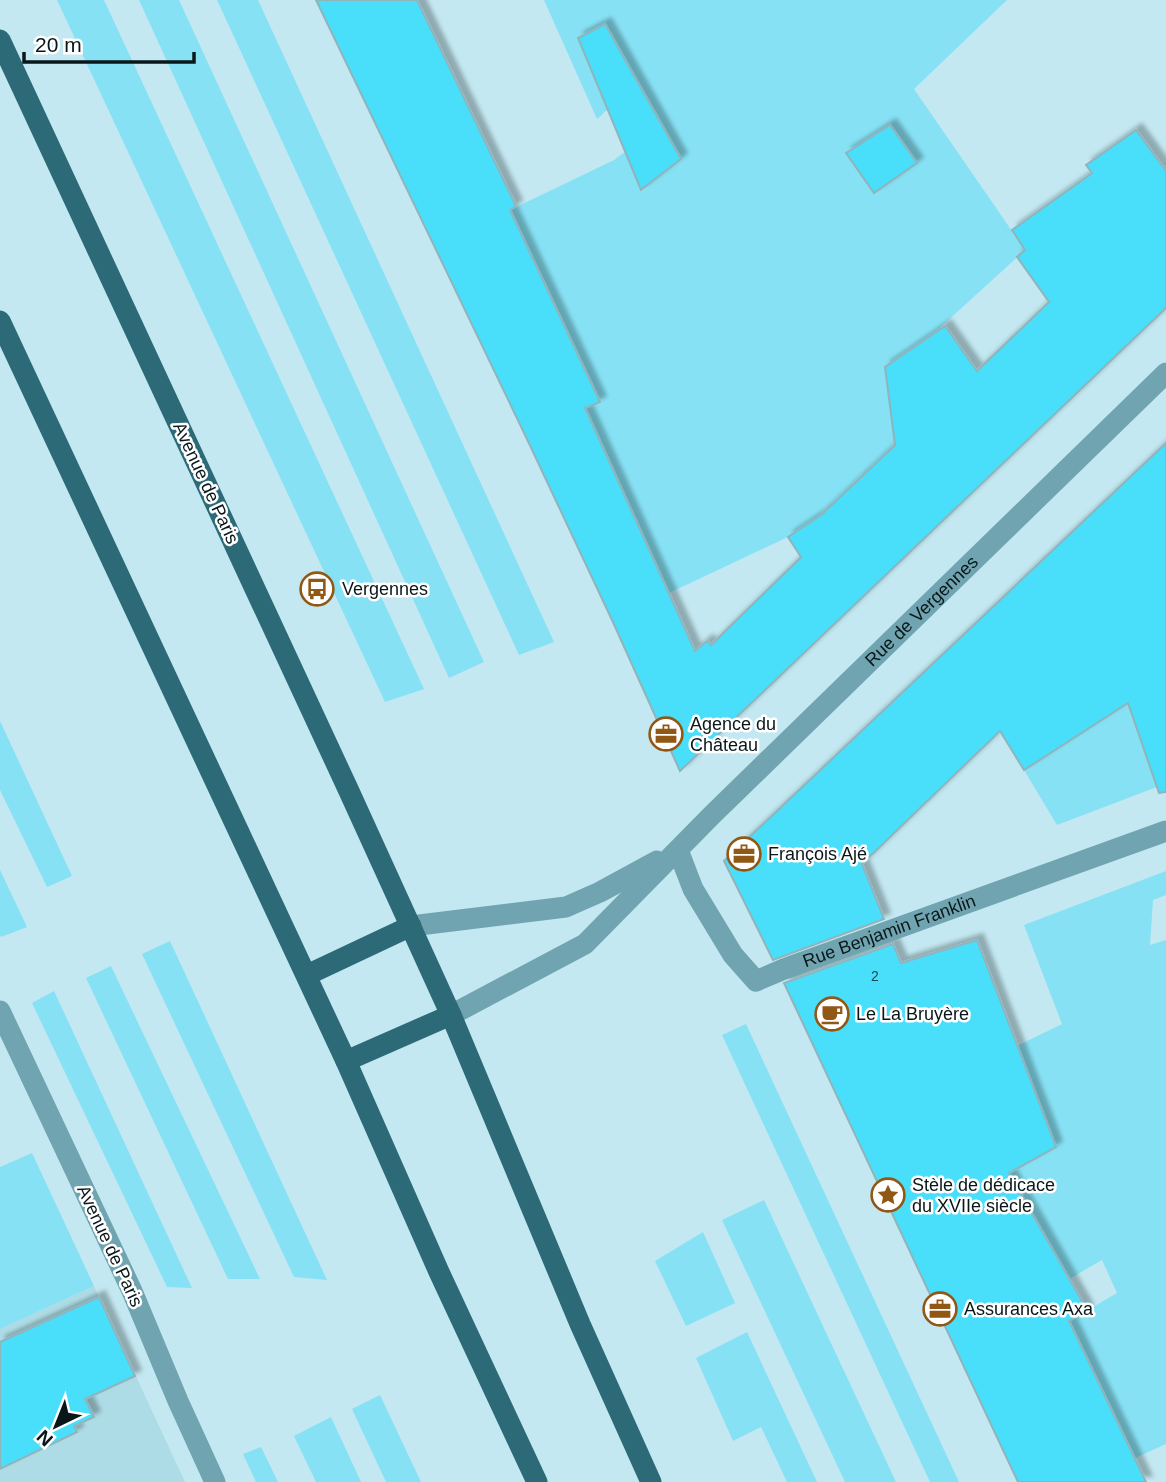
<svg xmlns="http://www.w3.org/2000/svg" width="1166" height="1482" font-family="Arial,sans-serif">
	<defs>
		<filter id="shadow"><feDropShadow dx="6" dy="-6" stdDeviation="2" flood-color="#0004"/></filter>
	</defs>
	<rect width="100%" height="100%" fill="#c3e8f1"/>
	<path fill="#aedce6" d="M 94,1286 L 185,1482 L 0,1482 L 0,1329 Z"/>
	<g fill="#87e1f4">
		<path d="M 57,0 L 104,0 L 424,689 L 385,702 Z"/>
		<path d="M 139,0 L 179,0 L 484,662 L 449,678 Z"/>
		<path d="M 217,0 L 258,0 L 554,642 L 519,655 Z"/>
		<path d="M 544,0 L 1007,0 L 914,89 L 1025,250 L 933,334 L 961,374 L 895,445 L 826,512 L 788,537 L 669,593 L 585,408 L 600,401 L 510,210 L 614,160 L 626,151 L 642,190 L 681,159 L 641,88 L 608,109 L 597,119 Z"/>
		<path d="M 1124,693 L 1157,787 L 1057,825 L 1024,770 L 1061,747 Z"/>
		<path d="M 0,721 L 72,876 L 47,887 L 0,790 Z"/>
		<path d="M 0,870 L 27,927 L 1,937 L 0,935 Z"/>
		<path d="M 1166,871 L 1166,895 L 1153,900 L 1150,945 L 1166,940 L 1166,1444 L 1135,1458 L 1069,1321 L 1117,1293 L 1102,1260 L 1045,1293 L 1036,1221 L 1022,1196 L 1046,1181 L 989,1214 L 980,1190 L 1056,1147 L 1017,1046 L 1062,1024 L 1024,925 Z"/>
		<path d="M 170,941 L 327,1280 L 294,1277 L 142,954 Z"/>
		<path d="M 111,966 L 260,1279 L 228,1279 L 86,978 Z"/>
		<path d="M 54,991 L 192,1288 L 167,1287 L 32,1003 Z"/>
		<path d="M 746,1024 L 959,1482 L 930,1482 L 722,1035 Z"/>
		<path d="M 32,1153 L 94,1286 L 0,1329 L 0,1167 Z"/>
		<path d="M 764,1200 L 896,1482 L 845,1482 L 722,1220 Z"/>
		<path d="M 703,1232 L 735,1303 L 686,1326 L 655,1261 Z"/>
		<path d="M 747,1332 L 817,1482 L 787,1482 L 761,1427 L 733,1441 L 696,1358 Z"/>
		<path d="M 380,1395 L 421,1482 L 386,1482 L 352,1409 Z"/>
		<path d="M 331,1417 L 361,1482 L 316,1482 L 294,1436 Z"/>
		<path d="M 261,1447 L 278,1482 L 256,1482 L 243,1454 Z"/>
	</g>
	<g fill="#48defa" stroke="#90b4bc" stroke-width="2" filter="url(#shadow)">
		<path d="M 316,0 L 417,0 L 516,206 L 510,210 L 600,402 L 585,408 L 695,651 L 707,641 L 711,645 L 801,557 L 788,537 L 821,515 L 895,445 L 885,367 L 945,326 L 977,371 L 1049,302 L 1017,257 L 1025,250 L 1012,230 L 1092,173 L 1086,165 L 1136,130 L 1166,171 L 1166,308 L 680,771 L 612,620 L 526,437 Z"/>
		<path d="M 605,24 L 681,159 L 641,190 L 578,38 Z"/>
		<path d="M 890,125 L 917,163 L 874,193 L 846,153 Z"/>
		<path d="M 1166,443 L 1166,792 L 1159,793 L 1128,703 L 1024,770 L 1000,731 L 862,864 L 884,919 L 773,960 L 724,861 Z"/>
		<path d="M 977,940 L 1056,1147 L 1009,1173 L 1087,1310 L 1069,1321 L 1146,1482 L 1018,1482 L 784,983 L 893,944 L 901,963 Z"/>
		<path d="M 99,1297 L 135,1376 L 85,1399 L 94,1417 L 74,1426 L 77,1432 L 0,1469 L 0,1342 Z"/>
	</g>
	<g fill="none" stroke-linecap="round" stroke-linejoin="round">
		<g stroke="#70a4b0" stroke-width="21">
			<path id="s1" d="M 678,850 L 693,889 L 733,955 L 756,981 L 784,969 L 1166,831"/>
			<path d="M 411,926 L 566,907 L 600,892 L 657,861"/>
			<path d="M 0,1011 L 132,1291 L 178,1401 L 215,1482"/>
			<path id="s2" d="M 451,1015 L 585,944 L 712,815 L 1166,373"/>
		</g>
		<g stroke="#2d6a77" stroke-width="21">
			<path d="M 0,40 L 348,789 L 451,1015 L 580,1324 L 651,1482"/>
			<path d="M 0,321 L 346,1061 L 439,1272 L 537,1482"/>
			<path d="M 307,975 L 411,926"/>
			<path d="M 346,1061 L 451,1015"/>
		</g>
	</g>
	<defs>
		<symbol id="bus-ring" viewBox="-11 -11 22 22"><circle r="9.5" fill="#fff" stroke="#915714" stroke-width="1.5"/><path d="M-5-6H5V4H4V6H2V4H-2V6H-4V4H-5ZM-3.5-4V0h7V-4ZM-3.5 1.2v1.5H-2V1.2ZM2 1.2v1.5H3.5V1.2Z" fill="#915714"/></symbol>
		<symbol id="office-ring" viewBox="-11 -11 22 22"><circle r="9.5" fill="#fff" stroke="#915714" stroke-width="1.5"/><path d="M-6-3h4V-5.5h4V-3h4V5H-6ZM-1-4.5V-3h2v-1.5ZM-6 0V1H6V0Z" fill="#915714"/></symbol>
		<symbol id="cafe-ring" viewBox="-11 -11 22 22"><circle r="9.5" fill="#fff" stroke="#915714" stroke-width="1.5"/><path d="M-5.5-4.5H6V0H3Q3 3.5 0 3.5H-2.5Q-5.5 3.5-5.5 0ZM3-3.2v2h1.7v-2ZM-6 4.5H4V6H-6Z" fill="#915714"/></symbol>
		<symbol id="sight-ring" viewBox="-11 -11 22 22"><circle r="9.5" fill="#fff" stroke="#915714" stroke-width="1.5"/><path d="M0-6L1.8-2.2L6-1.7L2.9 1.2L3.7 5.4L0 3.3L-3.7 5.4L-2.9 1.2L-6-1.7L-1.8-2.2Z" fill="#915714"/></symbol>
	</defs>
	<g fill-rule="evenodd">
		<use href="#bus-ring" x="298" y="570" width="38" height="38"/>
		<use href="#office-ring" x="647" y="715" width="38" height="38"/>
		<use href="#office-ring" x="725" y="835" width="38" height="38"/>
		<use href="#cafe-ring" x="813" y="995" width="38" height="38"/>
		<use href="#sight-ring" x="869" y="1176" width="38" height="38"/>
		<use href="#office-ring" x="921" y="1290" width="38" height="38"/>
	</g>
	<g text-anchor="middle" dominant-baseline="central" stroke-width="5" stroke-linejoin="round" paint-order="stroke">
		<g font-size="14" fill="#194952">
			<text x="875" y="976">2</text>
		</g>
		<g font-size="18" fill="#09171a" stroke="#fff">
			<text transform="translate(206 483) rotate(65)">Avenue de Paris</text>
			<text stroke="none"><textPath href="#s2" startOffset="625">Rue de Vergennes</textPath></text>
			<text stroke="none"><textPath href="#s1" startOffset="296">Rue Benjamin Franklin</textPath></text>
			<text transform="translate(110 1246) rotate(65)">Avenue de Paris</text>
		</g>
		<g font-size="18" fill="#09171a" stroke="#fff" text-anchor="start">
			<text x="342" y="589">Vergennes</text>
			<text x="690" y="724">Agence du<tspan x="690" dy="21">Château</tspan></text>
			<text x="768" y="854">François Ajé</text>
			<text x="856" y="1014">Le La Bruyère</text>
			<text x="912" y="1185">Stèle de dédicace<tspan x="912" dy="21">du XVIIe siècle</tspan></text>
			<text x="964" y="1309">Assurances Axa</text>
		</g>
	</g>
	<g transform="translate(56 1426) rotate(223)" stroke="#ffffff" stroke-width="5" paint-order="stroke">
	<path d="M0-5L12 26L0 18L-12 26Z" fill="#09171a"/>
	<text y="-10" font-size="19" font-weight="bold" text-anchor="middle" fill="#09171a">N</text>
	</g>
	<path d="M24 52v10h170v-10" fill="none" stroke="#09171a" stroke-width="3.5"/>
	<text x="35" y="52" font-size="21" fill="#09171a" stroke="#ffffff" stroke-width="5" paint-order="stroke">20 m</text>
</svg>
